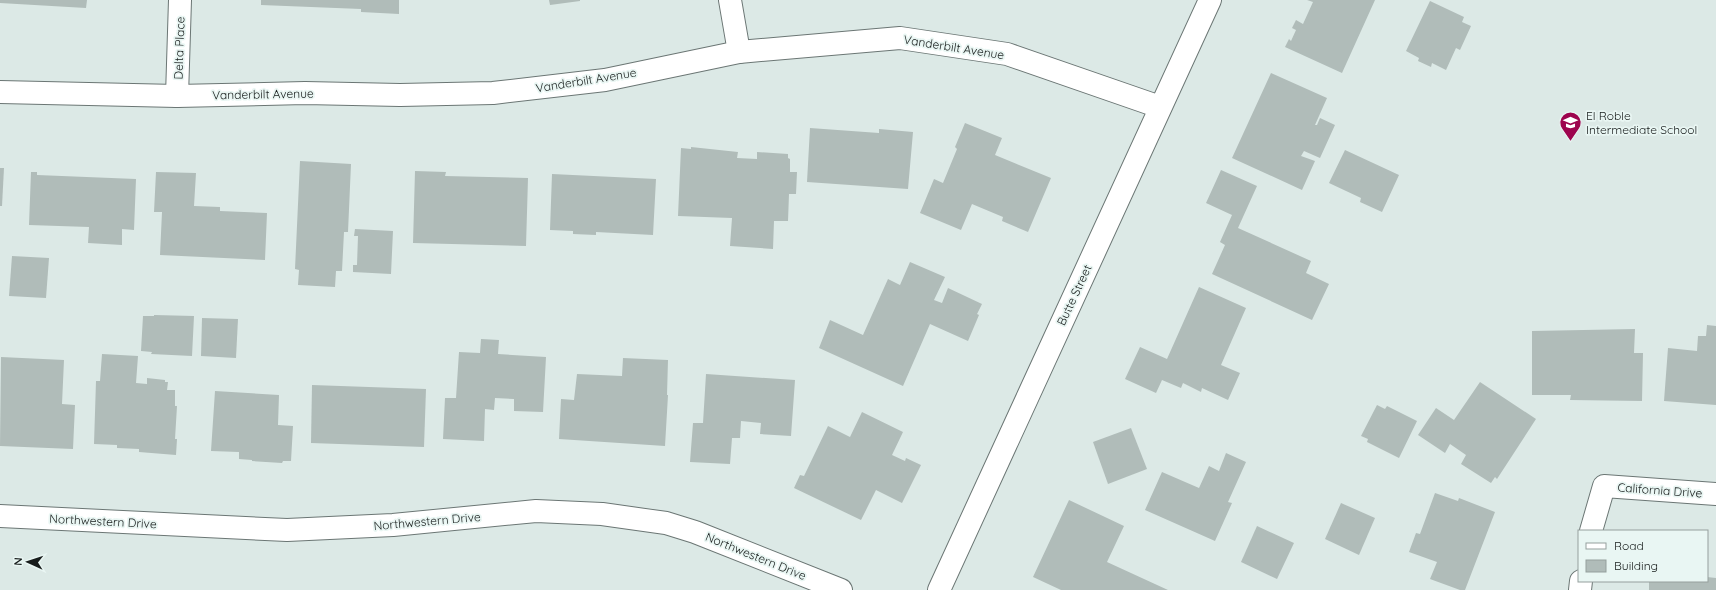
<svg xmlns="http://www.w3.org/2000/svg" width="1716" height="590" font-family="Quicksand,sans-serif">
	<rect width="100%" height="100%" fill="#dce9e6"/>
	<g fill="#b0bcb9">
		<path d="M 0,0 L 87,0 L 86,8 L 0,3 Z"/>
		<path d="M 261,0 L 399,0 L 399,14 L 361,12 L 361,9 L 261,5 Z"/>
		<path d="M 549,0 L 580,0 L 580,1 L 550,5 Z"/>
		<path d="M 1307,0 L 1375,0 L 1342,73 L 1285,47 L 1289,39 L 1291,41 L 1296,30 L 1292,28 L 1296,20 L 1303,24 L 1313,2 Z"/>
		<path d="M 1430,1 L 1464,17 L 1462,22 L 1471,26 L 1460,50 L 1456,48 L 1446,70 L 1432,63 L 1431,67 L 1418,61 L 1419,58 L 1406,51 Z"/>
		<path d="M 1271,73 L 1327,98 L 1315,125 L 1317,125 L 1320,118 L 1335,125 L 1320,158 L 1304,151 L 1301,156 L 1315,161 L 1302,190 L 1232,158 Z"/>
		<path d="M 965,123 L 1002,138 L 995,155 L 1051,178 L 1028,232 L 1002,221 L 1003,217 L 972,204 L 961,230 L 920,213 L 934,179 L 943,183 L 957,149 L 955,147 Z"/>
		<path d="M 810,128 L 879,133 L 879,129 L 913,132 L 908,189 L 807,182 Z"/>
		<path d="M 691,147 L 738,152 L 737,158 L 757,159 L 757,152 L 788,154 L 788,158 L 790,159 L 790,172 L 797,172 L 796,194 L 789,194 L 788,221 L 774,221 L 773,249 L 730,246 L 732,218 L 678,216 L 681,148 L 691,149 Z"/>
		<path d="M 1345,150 L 1399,175 L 1382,212 L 1360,202 L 1361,198 L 1329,183 Z"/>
		<path d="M 300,161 L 351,164 L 348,232 L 344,232 L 342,271 L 336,271 L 335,287 L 298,285 L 299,270 L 295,269 Z"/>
		<path d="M 0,168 L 4,168 L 2,206 L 0,206 Z"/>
		<path d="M 1221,170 L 1257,186 L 1238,228 L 1311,261 L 1306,273 L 1329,284 L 1312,320 L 1212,274 L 1225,245 L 1220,242 L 1232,215 L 1206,203 Z"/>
		<path d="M 415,171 L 446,172 L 445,176 L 528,178 L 526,246 L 413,243 Z"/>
		<path d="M 31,172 L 37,172 L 37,175 L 136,179 L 134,230 L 122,229 L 122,245 L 88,243 L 89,227 L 29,225 Z"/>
		<path d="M 156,172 L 196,173 L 194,206 L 220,207 L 220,211 L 267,213 L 265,260 L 160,255 L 162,212 L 154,212 Z"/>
		<path d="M 552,174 L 656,179 L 653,235 L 596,232 L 596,235 L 573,234 L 573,231 L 550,230 Z"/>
		<path d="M 355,229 L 393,231 L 391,274 L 353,272 L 353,265 L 357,265 L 358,236 L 354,236 Z"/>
		<path d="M 12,256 L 49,258 L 46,298 L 9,296 Z"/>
		<path d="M 910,262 L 945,277 L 934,300 L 942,303 L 948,288 L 982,304 L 977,314 L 979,315 L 968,341 L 930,324 L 903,386 L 819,348 L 830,320 L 863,335 L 888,279 L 900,285 Z"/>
		<path d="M 1199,287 L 1246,308 L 1221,365 L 1240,373 L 1228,400 L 1202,388 L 1201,392 L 1183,383 L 1181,388 L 1162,380 L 1156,393 L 1125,379 L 1140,347 L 1167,359 Z"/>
		<path d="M 154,315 L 194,316 L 192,356 L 151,354 L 152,352 L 141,351 L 143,316 L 154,316 Z"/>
		<path d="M 202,318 L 238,319 L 236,358 L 201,356 Z"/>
		<path d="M 1707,325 L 1716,326 L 1716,405 L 1664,401 L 1668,348 L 1697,351 L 1698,336 L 1706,336 Z"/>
		<path d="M 1635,329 L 1634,353 L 1643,353 L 1642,401 L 1570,400 L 1571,395 L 1532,395 L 1532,331 Z"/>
		<path d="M 481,339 L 499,340 L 498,354 L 546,357 L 543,412 L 514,411 L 514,399 L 495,398 L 494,410 L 485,409 L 484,441 L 443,439 L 445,398 L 456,398 L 459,352 L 480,353 Z"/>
		<path d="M 102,354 L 138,356 L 136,383 L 147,384 L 147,378 L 165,380 L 165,382 L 168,382 L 167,390 L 175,390 L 175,406 L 177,406 L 175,439 L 177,439 L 176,455 L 139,452 L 139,449 L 117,448 L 117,445 L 94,444 L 96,381 L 100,381 Z"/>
		<path d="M 1,357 L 64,360 L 62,404 L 75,405 L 73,449 L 0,446 Z"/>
		<path d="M 623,358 L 668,360 L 667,395 L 668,395 L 665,446 L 559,439 L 561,399 L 574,400 L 577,374 L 622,376 Z"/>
		<path d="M 706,374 L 795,380 L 791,436 L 760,434 L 761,423 L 741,421 L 740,438 L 732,438 L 730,464 L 690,462 L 693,423 L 703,423 Z"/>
		<path d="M 1480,382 L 1536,419 L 1497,479 L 1495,477 L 1491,483 L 1461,464 L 1466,455 L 1450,444 L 1445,453 L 1418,435 L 1436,408 L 1454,420 Z"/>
		<path d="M 312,385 L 426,389 L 424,447 L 311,443 Z"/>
		<path d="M 215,391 L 279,395 L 278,425 L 293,426 L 291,461 L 283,461 L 282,463 L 252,461 L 252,460 L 239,459 L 239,452 L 211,451 Z"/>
		<path d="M 1377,405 L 1385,409 L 1387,406 L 1417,421 L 1399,458 L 1367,442 L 1368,439 L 1361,436 Z"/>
		<path d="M 862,412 L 903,432 L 892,455 L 905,461 L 906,458 L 921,465 L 902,503 L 876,490 L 861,520 L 794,488 L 800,475 L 804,476 L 828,426 L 850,437 Z"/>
		<path d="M 1131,428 L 1147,469 L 1108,484 L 1093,442 Z"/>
		<path d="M 1226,453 L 1246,462 L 1228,502 L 1232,503 L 1215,541 L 1145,510 L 1162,472 L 1199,488 L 1209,466 L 1219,471 Z"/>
		<path d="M 1435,493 L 1458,501 L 1459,498 L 1495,512 L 1465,590 L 1460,590 L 1430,579 L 1437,562 L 1409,552 L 1416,533 L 1420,534 Z"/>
		<path d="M 1069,500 L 1124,526 L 1107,562 L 1168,590 L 1061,590 L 1033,577 Z"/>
		<path d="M 1341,503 L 1375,518 L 1359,555 L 1325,539 Z"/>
		<path d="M 1257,526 L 1294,543 L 1277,579 L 1241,562 Z"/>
		<path d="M 1707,577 L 1716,578 L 1716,590 L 1649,590 L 1649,581 L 1707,581 Z"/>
	</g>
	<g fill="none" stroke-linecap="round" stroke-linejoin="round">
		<defs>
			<g id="street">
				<path d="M 730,0 L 739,52"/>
				<path d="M 0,92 L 177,96 L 305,93 L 400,95 L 493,93 L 605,80 L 739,52 L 900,38 L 1007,54 L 1160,107"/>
				<path d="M 177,96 L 180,0"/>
				<path d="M 0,516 L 287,530 L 393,525 L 536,511 L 602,514 L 666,523 L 695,532 L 841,590"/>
				<path d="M 1591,531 L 1604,486 L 1716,494"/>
				<path d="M 939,590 L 1210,0"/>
				<path d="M 1580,590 L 1581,581"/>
			</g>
		</defs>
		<use href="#street" stroke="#6b7674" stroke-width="24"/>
		<use href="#street" stroke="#fff" stroke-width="22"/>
	</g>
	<defs>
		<symbol id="school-pin" viewBox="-11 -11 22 30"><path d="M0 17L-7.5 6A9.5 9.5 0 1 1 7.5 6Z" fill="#9d044e" stroke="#e9f6f3"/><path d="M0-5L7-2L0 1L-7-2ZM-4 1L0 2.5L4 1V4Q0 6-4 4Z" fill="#fff"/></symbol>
	</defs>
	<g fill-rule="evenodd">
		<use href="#school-pin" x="1558" y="110" width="25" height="34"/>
	</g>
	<g text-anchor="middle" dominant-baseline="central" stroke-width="3.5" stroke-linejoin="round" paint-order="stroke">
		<g font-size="12" fill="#171c1b" stroke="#e9f6f3">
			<text transform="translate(954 47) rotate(9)">Vanderbilt Avenue</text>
			<text transform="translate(179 48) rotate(-88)">Delta Place</text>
			<text transform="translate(586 80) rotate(-9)">Vanderbilt Avenue</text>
			<text transform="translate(263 94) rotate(-1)">Vanderbilt Avenue</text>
			<text transform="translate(1074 295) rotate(-65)">Butte Street</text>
			<text transform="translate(1660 490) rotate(4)">California Drive</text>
			<text transform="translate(103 521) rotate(3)">Northwestern Drive</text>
			<text transform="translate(427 521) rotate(-5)">Northwestern Drive</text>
			<text transform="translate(756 556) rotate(22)">Northwestern Drive</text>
		</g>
		<g font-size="12" fill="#171c1b" stroke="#e9f6f3" text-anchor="start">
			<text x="1586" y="115">El Roble<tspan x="1586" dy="14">Intermediate School</tspan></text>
		</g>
	</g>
	<rect x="1578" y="530" width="130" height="52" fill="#e9f6f3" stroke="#959f9d"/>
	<rect x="1586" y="543" width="20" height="6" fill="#ffffff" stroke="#959f9d"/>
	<text x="1614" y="550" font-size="12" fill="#171c1b">Road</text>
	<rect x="1586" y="560" width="20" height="12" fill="#b0bcb9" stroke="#959f9d"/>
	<text x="1614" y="570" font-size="12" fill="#171c1b">Building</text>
	<g transform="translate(28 562) rotate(273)" stroke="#e9f6f3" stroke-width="3" paint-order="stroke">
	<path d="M0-3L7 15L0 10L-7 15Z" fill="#171c1b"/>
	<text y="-6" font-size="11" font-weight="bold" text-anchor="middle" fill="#171c1b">N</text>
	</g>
</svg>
